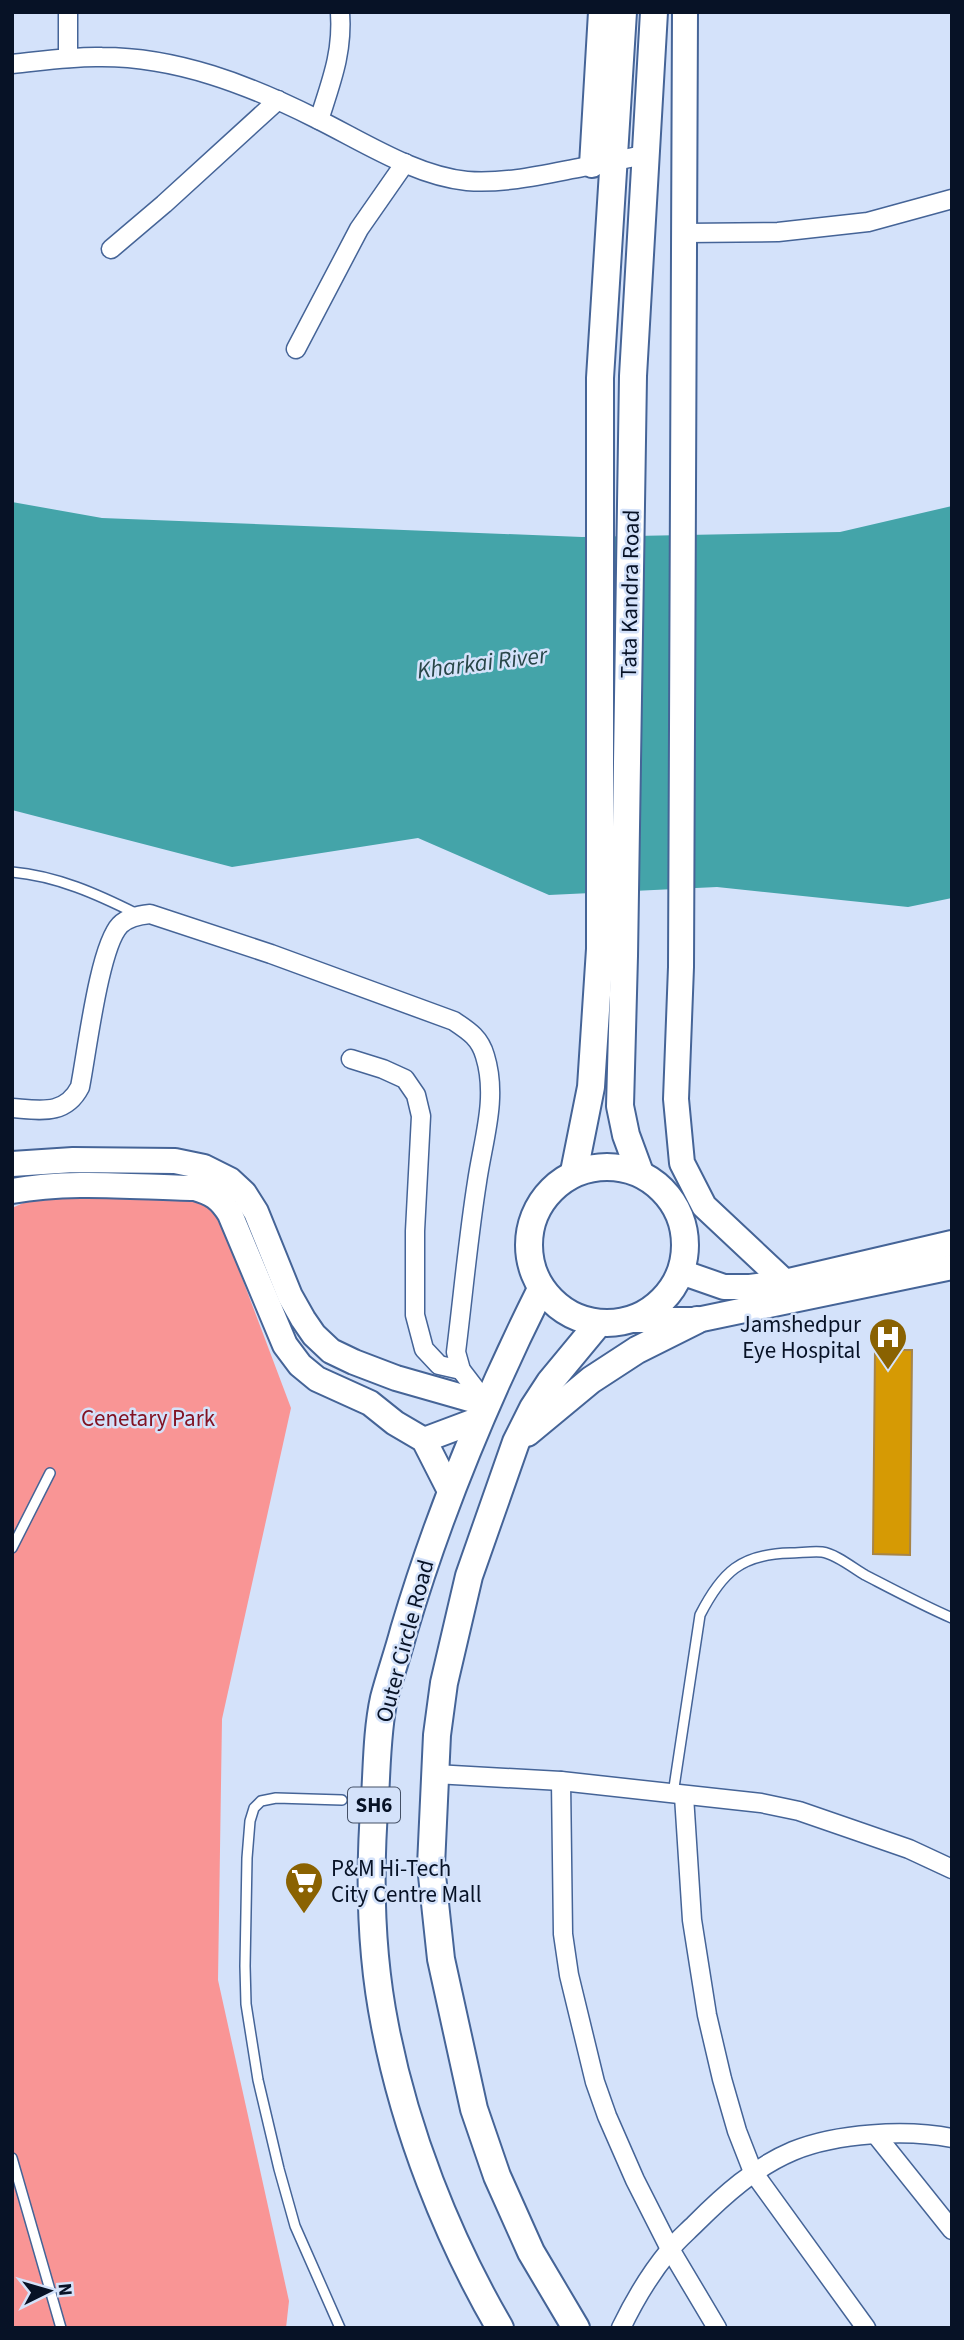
<svg xmlns="http://www.w3.org/2000/svg" width="964" height="2340" font-family="'Source Sans 3',sans-serif">
	<rect width="100%" height="100%" fill="#d4e2fa"/>
	<path fill="#f99595" d="M 39,1196 L 213,1201 L 291,1408 L 222,1719 L 218,1980 L 289,2301 L 286,2328 L 12,2328 L 12,1208 Z"/>
	<path fill="#44a4a9" d="M 12,502 L 102,518 L 582,537 L 840,532 L 952,506 L 952,898 L 908,907 L 717,887 L 549,895 L 418,838 L 232,867 L 12,810 Z"/>
	<path fill="#d69a04" stroke="#a78447" stroke-width="2" d="M 875,1350 L 912,1350 L 910,1555 L 873,1554 Z"/>
	<g fill="none" stroke-linecap="round" stroke-linejoin="round">
		<defs>
			<g id="lane">
				<path d="M 12,872 C 57,876 97,894 137,914"/>
				<path d="M 12,1548 L 50,1473"/>
				<path d="M 673,1794 L 700,1615 C 722,1572 741,1554 790,1553 C 800,1553 812,1551 822,1552 C 836,1554 853,1568 865,1575 C 894,1590 922,1605 952,1618"/>
				<path d="M 12,2158 L 61,2328"/>
				<path d="M 340,2328 L 295,2226 L 279,2169 L 258,2080 L 246,2004 L 245,1966 L 247,1858 L 250,1821 L 254,1808 L 261,1801 L 276,1798 L 342,1800"/>
			</g>
			<g id="street">
				<path d="M 68,12 L 68,58"/>
				<path d="M 12,64 C 42,61 72,56 102,57 C 177,57 249,85 315,118 C 362,141 415,176 467,181 C 506,184 546,174 583,167 C 604,162 625,160 646,154"/>
				<path d="M 319,120 C 331,82 343,53 340,12"/>
				<path d="M 685,233 L 778,232 L 868,222 L 952,199"/>
				<path d="M 111,249 L 164,204 L 278,100"/>
				<path d="M 296,349 L 359,229 L 405,163"/>
				<path d="M 351,1059 L 383,1069 L 405,1079 L 416,1095 L 421,1116 L 415,1231 L 415,1315 L 424,1349 L 439,1365 L 461,1370"/>
				<path d="M 12,1108 C 40,1110 65,1116 80,1087 C 87,1052 99,947 120,925 C 128,917 139,915 150,914 L 271,954 L 454,1021 C 469,1031 480,1038 485,1056 C 498,1098 483,1140 477,1182 C 468,1239 463,1296 456,1352 L 461,1370 L 487,1404"/>
				<path d="M 435,1774 L 561,1781 L 761,1803 L 799,1811 L 857,1831 L 909,1849 L 952,1869"/>
				<path d="M 561,1781 L 563,1934 L 569,1975 L 595,2082 L 607,2116 L 635,2180 L 670,2249 L 717,2328"/>
				<path d="M 684,1796 L 692,1920 L 707,2015 L 722,2079 L 737,2131 L 753,2172 L 866,2328"/>
				<path d="M 876,2135 L 952,2230"/>
				<path d="M 621,2328 C 634,2301 650,2274 669,2251 C 676,2241 686,2233 695,2224 C 724,2195 755,2167 793,2151 C 837,2133 906,2129 952,2138"/>
			</g>
			<g id="secondary">
				<path d="M 685,12 L 681,967 L 676,1099 L 682,1163 L 704,1206 L 785,1282"/>
				<path d="M 592,165 L 601,12"/>
				<path d="M 12,1164 L 73,1160 L 175,1161 L 204,1167 L 230,1180 L 244,1193 L 256,1212 L 290,1296 L 303,1319 L 314,1335 L 331,1351 L 354,1362 L 396,1378 L 487,1404"/>
				<path d="M 12,1191 C 72,1180 134,1187 195,1188 C 212,1193 220,1198 230,1214 L 285,1345 L 300,1365 L 317,1379 L 370,1403 L 395,1423 L 424,1440 L 450,1491"/>
				<path d="M 681,1272 L 724,1287 L 750,1287 L 785,1282 L 952,1243"/>
				<path d="M 631,1320 L 697,1320 L 952,1267"/>
				<path d="M 424,1440 L 480,1419"/>
			</g>
			<g id="primary">
				<circle cx="607" cy="1245" r="78"/>
				<path d="M 574,1172 L 591,1087 L 600,949 L 600,378 L 623,12"/>
				<path d="M 640,1173 L 626,1135 L 620,1106 L 624,956 L 633,376 L 654,12"/>
				<path d="M 527,1433 L 591,1380 L 637,1350 L 697,1320"/>
				<path d="M 500,2328 C 447,2237 405,2130 385,2026 C 370,1951 369,1873 375,1797 C 377,1765 377,1730 384,1698 C 390,1675 398,1653 404,1630 C 439,1512 486,1399 541,1289"/>
				<path d="M 576,2328 L 531,2252 L 497,2176 L 474,2109 L 441,1959 L 431,1866 L 437,1735 L 444,1683 L 469,1576 L 516,1442 L 533,1408 L 550,1382 L 598,1324"/>
			</g>
		</defs>
		<use href="#lane" stroke="#456497" stroke-width="12"/>
		<use href="#street" stroke="#456497" stroke-width="21"/>
		<use href="#secondary" stroke="#456497" stroke-width="28"/>
		<use href="#primary" stroke="#456497" stroke-width="30"/>
		<use href="#lane" stroke="#fff" stroke-width="9"/>
		<use href="#street" stroke="#fff" stroke-width="18"/>
		<use href="#secondary" stroke="#fff" stroke-width="24"/>
		<use href="#primary" stroke="#fff" stroke-width="26"/>
	</g>
	<defs>
		<symbol id="hospital-pin" viewBox="-11 -11 22 30"><path d="M0 17L-7.5 6A9.5 9.5 0 1 1 7.5 6Z" fill="#8a6201" stroke="#d4e2fa"/><path d="M-5-5h3v3.5h4V-5h3V5h-3V1.5h-4V5h-3Z" fill="#fff"/></symbol>
		<symbol id="supermarket-pin" viewBox="-11 -11 22 30"><path d="M0 17L-7.5 6A9.5 9.5 0 1 1 7.5 6Z" fill="#8a6201" stroke="#d4e2fa"/><path d="M-6-5.5h2.5l.6 2H6L4.5 2H-2.5L-4.4-4H-6ZM-1.5 3.2a1.3 1.3 0 1 0 .1 0ZM3 3.2a1.3 1.3 0 1 0 .1 0Z" fill="#fff"/></symbol>
	</defs>
	<g fill-rule="evenodd">
		<use href="#hospital-pin" x="866" y="1315" width="44" height="60"/>
		<use href="#supermarket-pin" x="282" y="1859" width="44" height="60"/>
	</g>
	<g text-anchor="middle" dominant-baseline="central" stroke-width="5" stroke-linejoin="round" paint-order="stroke">
		<rect fill="#d4e2fa" stroke="#445066" stroke-width="2" x="348" y="1787.5" width="52" height="35" rx="5"/>
		<g font-size="21" font-weight="bold" fill="#071226">
			<text x="374" y="1805">SH6</text>
		</g>
		<g font-size="23" fill="#071226" stroke="#d4e2fa">
			<text transform="translate(630 594) rotate(-89)">Tata Kandra Road</text>
			<text transform="translate(405 1641) rotate(-75)">Outer Circle Road</text>
		</g>
		<g font-size="23" fill="#071226" stroke="#d4e2fa" text-anchor="end">
			<text x="861" y="1324">Jamshedpur<tspan x="861" dy="26">Eye Hospital</tspan></text>
			<text x="331" y="1868" text-anchor="start">P&amp;M Hi-Tech<tspan x="331" dy="26">City Centre Mall</tspan></text>
		</g>
		<g font-size="23" fill="#821323" stroke="#d4e2fa">
			<text x="148" y="1418">Cenetary Park</text>
		</g>
		<g font-size="24" font-style="italic" fill="#284648" stroke="#d4e2fa">
			<text transform="translate(482 663) rotate(-7)">Kharkai River</text>
		</g>
	</g>
	<rect width="964" height="2340" fill="none" stroke="#071226" stroke-width="28"/>
	<g transform="translate(49 2291) rotate(85)" stroke="#d4e2fa" stroke-width="5" paint-order="stroke">
	<path d="M0-5L12 26L0 18L-12 26Z" fill="#071226"/>
	<text y="-10" font-size="19" font-weight="bold" text-anchor="middle" fill="#071226">N</text>
	</g>
</svg>
